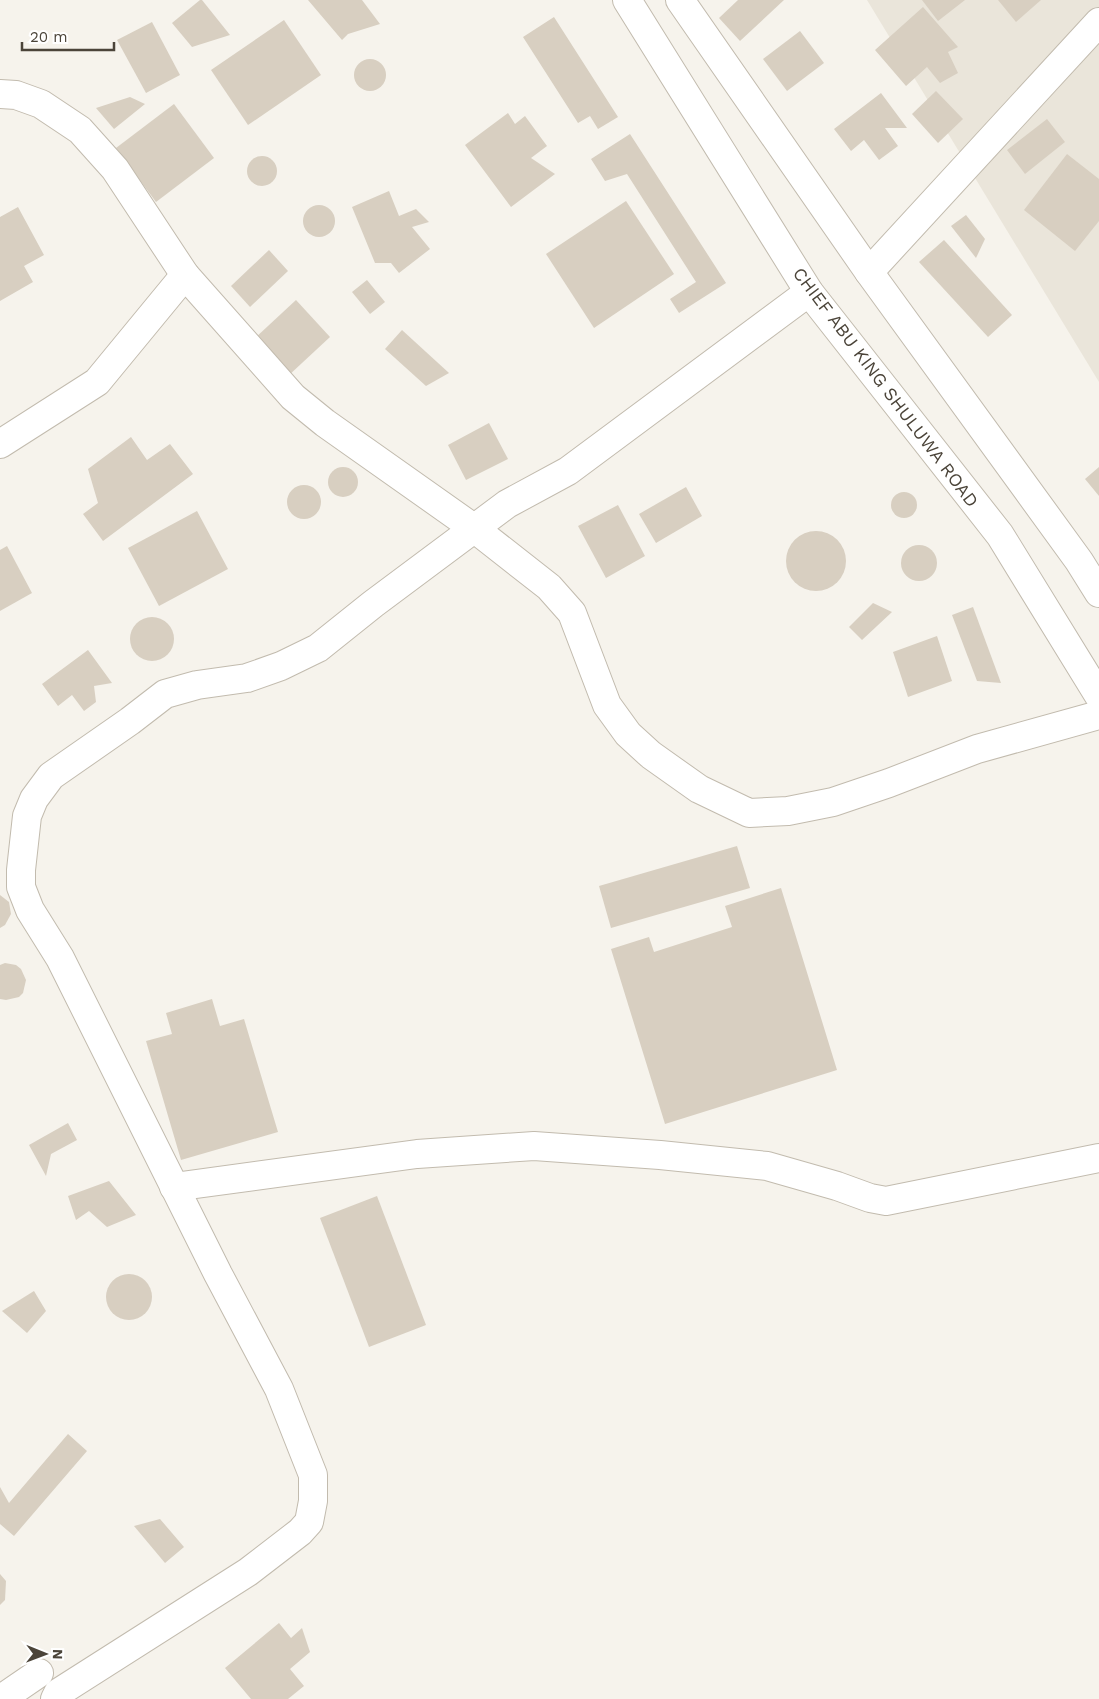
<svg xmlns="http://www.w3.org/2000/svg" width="1099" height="1699" font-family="'Work Sans',sans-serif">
	<rect width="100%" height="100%" fill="#f6f3ec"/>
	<path fill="#eae5da" d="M 867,0 L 1099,0 L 1099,382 Z"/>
	<g fill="#d8cfc1">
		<path d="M 200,0 L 202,0 L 230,35 L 192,47 L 172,23 Z"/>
		<path d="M 308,0 L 362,0 L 380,24 L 348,34 L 342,40 Z"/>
		<path d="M 738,0 L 784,0 L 740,41 L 719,18 Z"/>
		<path d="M 922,0 L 965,0 L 938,21 Z"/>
		<path d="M 998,0 L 1041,0 L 1016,22 Z"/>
		<path d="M 923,7 L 958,47 L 948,52 L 958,73 L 940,83 L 927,67 L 906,86 L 875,50 Z"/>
		<path d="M 554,17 L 618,117 L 598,129 L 590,116 L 578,123 L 523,37 Z"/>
		<path d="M 284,20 L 321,75 L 248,125 L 211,70 Z"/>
		<path d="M 152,22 L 180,75 L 146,93 L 117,40 Z"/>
		<path d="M 800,31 L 824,63 L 787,91 L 763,59 Z"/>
		<circle cx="370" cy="75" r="16"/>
		<path d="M 936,91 L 963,119 L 938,143 L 912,114 Z"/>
		<path d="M 881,93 L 907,128 L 885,128 L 898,146 L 879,160 L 864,140 L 851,151 L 834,129 Z"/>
		<path d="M 130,97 L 145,104 L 114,129 L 96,108 Z"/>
		<path d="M 174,104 L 214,158 L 156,202 L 116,148 Z"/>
		<path d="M 508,113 L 515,124 L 525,116 L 547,146 L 531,158 L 555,174 L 511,207 L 465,145 Z"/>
		<path d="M 1047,119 L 1065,142 L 1025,174 L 1007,150 Z"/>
		<path d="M 630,134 L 726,283 L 679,313 L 670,299 L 696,282 L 627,174 L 605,181 L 591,159 Z"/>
		<path d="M 1067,154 L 1099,179 L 1099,221 L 1075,251 L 1024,210 Z"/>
		<circle cx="262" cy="171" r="15"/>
		<path d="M 389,191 L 399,216 L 416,209 L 429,222 L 412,227 L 430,249 L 399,273 L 391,263 L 375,263 L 352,207 Z"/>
		<path d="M 626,201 L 674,274 L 594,328 L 546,254 Z"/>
		<circle cx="319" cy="221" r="16"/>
		<path d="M 18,207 L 44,255 L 24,266 L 33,282 L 0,301 L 0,217 Z"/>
		<path d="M 966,215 L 985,239 L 976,258 L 951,226 Z"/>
		<path d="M 944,240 L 1012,315 L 988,337 L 919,262 Z"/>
		<path d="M 269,250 L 288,271 L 250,307 L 231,286 Z"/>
		<path d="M 367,280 L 385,302 L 370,314 L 352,292 Z"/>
		<path d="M 296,300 L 330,337 L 288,376 L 254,339 Z"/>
		<path d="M 402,330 L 449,373 L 426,386 L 385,349 Z"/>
		<path d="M 489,423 L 508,459 L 466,480 L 448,445 Z"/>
		<path d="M 131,437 L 147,460 L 170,444 L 193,474 L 103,541 L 83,514 L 98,503 L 88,469 Z"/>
		<circle cx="343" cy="482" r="15"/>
		<path d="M 1099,467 L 1099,496 L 1085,479 Z"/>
		<circle cx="304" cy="502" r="17"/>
		<path d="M 686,487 L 702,516 L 656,543 L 639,514 Z"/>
		<circle cx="904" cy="505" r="13"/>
		<path d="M 618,505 L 645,556 L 606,578 L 578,526 Z"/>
		<path d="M 197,511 L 228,569 L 159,606 L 128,548 Z"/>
		<circle cx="816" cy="561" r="30"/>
		<circle cx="919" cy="563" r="18"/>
		<path d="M 7,546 L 32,593 L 0,611 L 0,550 Z"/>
		<path d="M 873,603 L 892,612 L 862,640 L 849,627 Z"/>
		<path d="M 973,607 L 1001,683 L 977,681 L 952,615 Z"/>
		<circle cx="152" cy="639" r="22"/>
		<path d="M 937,636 L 952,681 L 908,697 L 893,652 Z"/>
		<path d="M 88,650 L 112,683 L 94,686 L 96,702 L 84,711 L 72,695 L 58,706 L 42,684 Z"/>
		<path d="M 737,846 L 750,888 L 611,928 L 599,886 Z"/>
		<path d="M 781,888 L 837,1070 L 665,1124 L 611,949 L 649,937 L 654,952 L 732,927 L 725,906 Z"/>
		<path d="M 0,895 L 9,902 L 11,914 L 5,925 L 0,928 Z"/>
		<path d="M 5,963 L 16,965 L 21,969 L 26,980 L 23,993 L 19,997 L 6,1000 L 0,999 L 0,965 Z"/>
		<path d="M 212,999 L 220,1026 L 244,1019 L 278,1132 L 181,1160 L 146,1041 L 172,1034 L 166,1013 Z"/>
		<path d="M 68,1123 L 77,1140 L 51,1154 L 46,1176 L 29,1145 Z"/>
		<path d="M 109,1181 L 136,1215 L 107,1227 L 89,1211 L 76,1220 L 68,1196 Z"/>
		<path d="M 377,1196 L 426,1325 L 369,1347 L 320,1218 Z"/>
		<circle cx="129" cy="1297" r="23"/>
		<path d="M 34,1291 L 46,1311 L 27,1333 L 2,1311 Z"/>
		<path d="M 68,1434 L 87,1451 L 14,1536 L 0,1524 L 0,1487 L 9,1503 Z"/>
		<path d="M 160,1519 L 184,1547 L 165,1563 L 134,1526 Z"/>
		<path d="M 0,1574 L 6,1581 L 5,1600 L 0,1605 Z"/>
		<path d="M 279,1623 L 291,1638 L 302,1628 L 310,1652 L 290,1669 L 304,1686 L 288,1699 L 251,1699 L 225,1668 Z"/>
	</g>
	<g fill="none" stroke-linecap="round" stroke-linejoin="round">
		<defs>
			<g id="minor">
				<path d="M 627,0 L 809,292 L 1000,535 L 1099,696"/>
				<path d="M 680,0 L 869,272 L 1079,561 L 1099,593"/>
				<path d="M 0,94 L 16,95 L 41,104 L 80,130 L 115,169 L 185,275 L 293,397 L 325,423 L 475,529 L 549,587 L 572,613 L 607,705 L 628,734 L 651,755 L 699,789 L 749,813 L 788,811 L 833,802 L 889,783 L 977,749 L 1099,715"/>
				<path d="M 869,272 L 1099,22"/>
				<path d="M 0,444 L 97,382 L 185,275"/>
				<path d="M 174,1187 L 417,1154 L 534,1146 L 660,1155 L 767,1166 L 837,1186 L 870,1198 L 886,1201 L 1099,1158"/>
				<path d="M 1,1699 L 39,1673"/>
				<path d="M 55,1699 L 58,1693 L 248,1572 L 300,1532 L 309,1522 L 313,1501 L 313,1475 L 279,1389 L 218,1274 L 60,958 L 30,910 L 21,887 L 21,870 L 27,816 L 34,799 L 51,776 L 130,721 L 165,694 L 197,685 L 247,678 L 281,666 L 318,648 L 373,604 L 507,504 L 568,471 L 809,292"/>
			</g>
		</defs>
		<use href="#minor" stroke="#c2bbae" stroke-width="30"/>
		<use href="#minor" stroke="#fff" stroke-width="28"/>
	</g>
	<g text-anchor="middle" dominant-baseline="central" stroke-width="4" stroke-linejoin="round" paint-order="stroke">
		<g font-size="18" fill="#4b4439" stroke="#fff">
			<text transform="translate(886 387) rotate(53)">CHIEF ABU KING SHULUWA ROAD</text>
		</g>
	</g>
	<g transform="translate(45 1654) rotate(91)" stroke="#ffffff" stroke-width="4" paint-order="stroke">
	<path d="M0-4L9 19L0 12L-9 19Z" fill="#4b4439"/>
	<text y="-8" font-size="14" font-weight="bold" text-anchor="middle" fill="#4b4439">N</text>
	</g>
	<path d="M22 42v8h92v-8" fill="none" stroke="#4b4439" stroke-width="2.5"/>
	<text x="30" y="42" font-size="15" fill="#4b4439" stroke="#ffffff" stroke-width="4" paint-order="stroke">20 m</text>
</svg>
